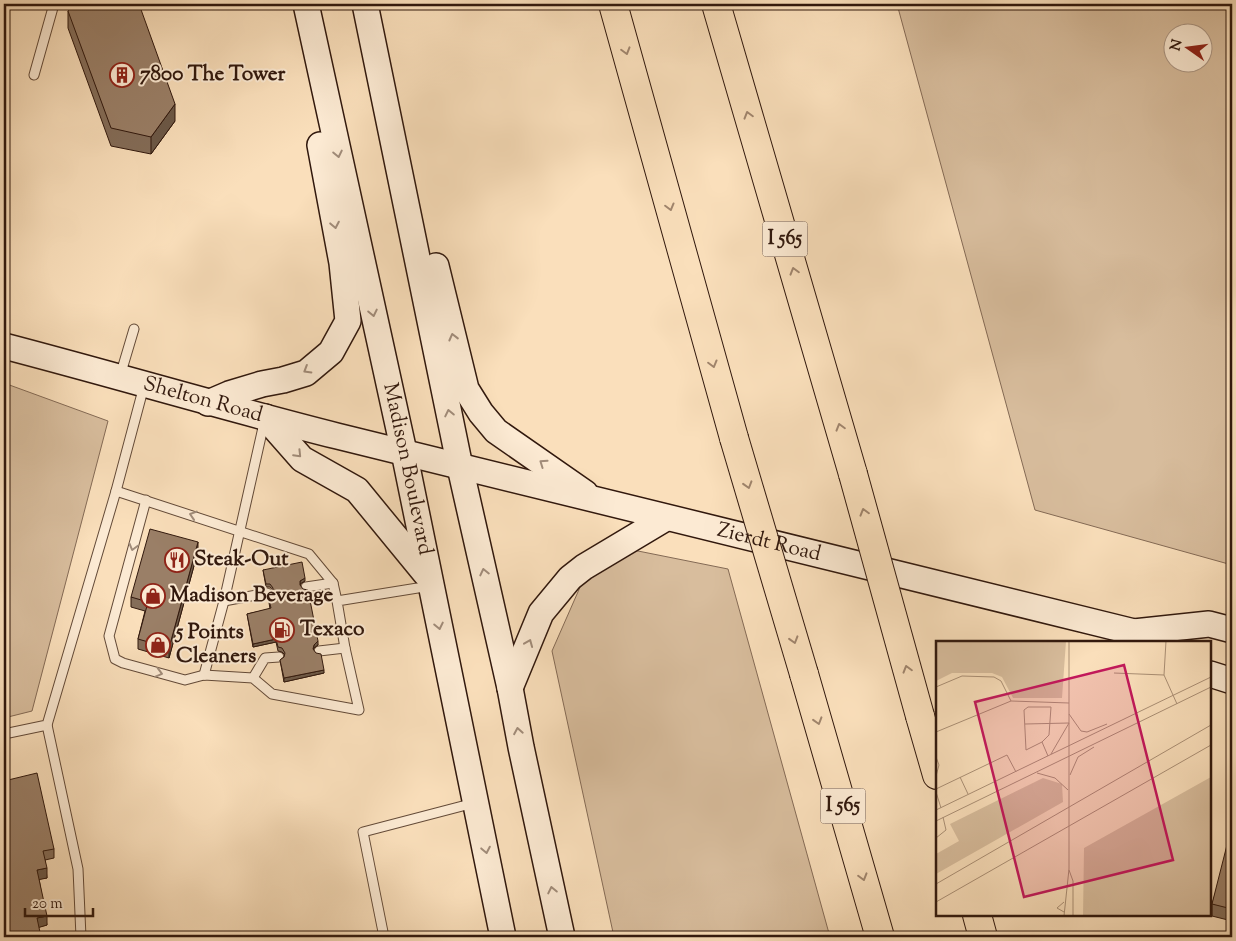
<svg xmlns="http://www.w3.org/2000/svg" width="1236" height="941" font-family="'Sorts Mill Goudy',serif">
	<rect width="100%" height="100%" fill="#fadfbb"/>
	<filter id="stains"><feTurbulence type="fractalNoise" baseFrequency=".004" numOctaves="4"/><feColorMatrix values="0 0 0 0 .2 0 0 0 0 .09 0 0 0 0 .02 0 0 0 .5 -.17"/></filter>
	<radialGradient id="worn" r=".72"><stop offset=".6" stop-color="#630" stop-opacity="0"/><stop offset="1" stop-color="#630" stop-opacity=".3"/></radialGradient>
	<g fill="#d8bd9d" stroke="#846a55" fill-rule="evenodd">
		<path d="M 897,4 L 1232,4 L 1232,565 L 1035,510 ZM 1174,32 L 1204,32 L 1204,62 L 1174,62 Z"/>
		<path d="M 4,383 L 108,421 L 32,711 L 4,718 Z"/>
		<path d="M 618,547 L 728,569 L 830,937 L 614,937 L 552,651 L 581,585 Z"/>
	</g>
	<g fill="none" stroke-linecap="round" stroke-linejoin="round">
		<defs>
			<g id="lane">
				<path d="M 34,75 L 54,4"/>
				<path d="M 120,376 L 134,329"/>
				<path d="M 116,491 L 309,554 L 333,583 L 337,601"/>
				<path d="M 146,500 L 109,636 L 115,659 L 123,663 L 185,680 L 204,675 L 253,678 L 272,694 L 359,710 L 345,648 L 337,601 L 430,586"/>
				<path d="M 306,587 L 333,583"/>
				<path d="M 224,601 L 267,593"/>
				<path d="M 319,651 L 345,648"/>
				<path d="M 204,675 L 224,601 L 264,423"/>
				<path d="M 253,678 L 265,658 L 279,657"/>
				<path d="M 47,725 L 78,869 L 81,937"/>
				<path d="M 4,734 L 47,725 L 116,491 L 144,386"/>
				<path d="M 384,937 L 363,832 L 474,803"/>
			</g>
			<g id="secondary">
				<path id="s1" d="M 306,4 L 404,452 L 503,937"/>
				<path d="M 365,4 L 460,467 L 510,688 L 521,747 L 562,937"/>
				<path d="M 436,266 L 466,389 L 481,413 L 496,431 L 585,493"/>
				<path id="s2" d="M 4,346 C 115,375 226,408 337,436 C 602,503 868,567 1134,632 L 1151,642"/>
				<path d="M 208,403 L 229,394 L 262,384 L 283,380 L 306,373 L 331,352 L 348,321 L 342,263 L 320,145"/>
				<path d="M 265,417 L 302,459 L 357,490 L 426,574"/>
				<path d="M 1134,632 L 1209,624 L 1232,630"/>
				<path d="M 1210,674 L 1232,681"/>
				<path d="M 510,688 L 541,613 L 570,578 L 584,567 L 666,518"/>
			</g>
			<g id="highway">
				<path d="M 613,4 L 734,438"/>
				<path d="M 716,4 L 853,474"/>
				<path d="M 804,674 L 880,937"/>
				<path d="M 920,716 L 937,775"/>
				<path d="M 977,915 L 983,937"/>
			</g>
		</defs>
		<use href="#lane" stroke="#634a38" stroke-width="11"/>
		<use href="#secondary" stroke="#31180d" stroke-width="28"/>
		<use href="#highway" stroke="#31180d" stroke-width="30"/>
		<use href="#lane" stroke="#fcead3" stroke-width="9"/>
		<use href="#secondary" stroke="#fcead3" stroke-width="25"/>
		<use href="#highway" stroke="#fadfbb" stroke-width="28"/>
		<defs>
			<g id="highway-bridge">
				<path d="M 734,438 L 804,674"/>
				<path d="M 853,474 L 920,716"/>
			</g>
		</defs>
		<use href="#highway-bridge" stroke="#31180d" stroke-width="30" stroke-linecap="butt"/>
		<use href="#highway-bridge" stroke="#fadfbb" stroke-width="28"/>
	</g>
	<g fill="#846d59" stroke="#31180d">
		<path d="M 68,11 L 175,121 L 151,154 L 111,146 L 68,28 Z"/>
		<path d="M 198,551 L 169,658 L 138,649 L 138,639 L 145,611 L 131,607 L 131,597 Z"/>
		<path d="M 263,570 L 305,581 L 300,584 L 300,585 L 318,645 L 314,648 L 313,649 L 324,673 L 284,682 L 280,660 L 284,657 L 285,655 L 282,652 L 278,651 L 276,642 L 253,647 L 247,614 L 270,609 L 268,596 L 273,592 L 273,591 L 270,587 L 266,587 Z"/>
		<path d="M 4,781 L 54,849 L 54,858 L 45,860 L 47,878 L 39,879 L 47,925 L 39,927 Z"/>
		<path d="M 1232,842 L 1232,921 L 1212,916 L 1212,904 Z"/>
	</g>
	<g fill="#6c5948" stroke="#31180d">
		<path d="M 175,104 L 175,121 L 151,154 L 151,137 Z"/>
		<path d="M 198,542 L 198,551 L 169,658 L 169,648 Z"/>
		<path d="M 305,578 L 305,581 L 300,584 L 300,588 L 300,581 Z"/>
		<path d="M 276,639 L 276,642 L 253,647 L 253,644 Z"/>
		<path d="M 318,641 L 318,645 L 314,648 L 313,652 L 314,645 Z"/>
		<path d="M 324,670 L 324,673 L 284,682 L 284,678 Z"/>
		<path d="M 47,868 L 47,878 L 37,880 L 37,870 Z"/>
		<path d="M 47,916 L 47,925 L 37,928 L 37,918 Z"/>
	</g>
	<g fill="#9a7f67" stroke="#31180d">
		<path d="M 73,4 L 139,4 L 175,104 L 151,137 L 111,128 L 68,11 Z"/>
		<path d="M 150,529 L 198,542 L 169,648 L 138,639 L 148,602 L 131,597 Z"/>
		<path d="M 302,562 L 305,578 L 300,581 L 300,585 L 303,589 L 308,590 L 318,641 L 314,645 L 313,649 L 316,653 L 321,654 L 324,670 L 284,678 L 280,660 L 284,657 L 285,653 L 282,648 L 278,647 L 276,639 L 253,644 L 247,614 L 271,608 L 268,596 L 273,592 L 273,588 L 270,584 L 266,584 L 263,570 Z"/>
		<path d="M 37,773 L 54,849 L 43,851 L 47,868 L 37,870 L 47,916 L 37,918 L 41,937 L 4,937 L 4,781 Z"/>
		<path d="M 1228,841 L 1232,842 L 1232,909 L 1212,904 Z"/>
	</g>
	<defs><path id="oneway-chevron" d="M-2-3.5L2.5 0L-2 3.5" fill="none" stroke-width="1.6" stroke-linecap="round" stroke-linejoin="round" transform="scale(1.25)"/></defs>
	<g stroke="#a0856d">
		<use href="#oneway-chevron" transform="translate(626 51) rotate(74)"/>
		<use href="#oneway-chevron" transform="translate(748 115) rotate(-106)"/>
		<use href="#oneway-chevron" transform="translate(670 207) rotate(75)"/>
		<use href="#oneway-chevron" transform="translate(794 271) rotate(-106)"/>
		<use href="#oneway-chevron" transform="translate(713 364) rotate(75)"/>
		<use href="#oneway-chevron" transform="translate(840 427) rotate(-106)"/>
		<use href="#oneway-chevron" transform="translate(748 485) rotate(73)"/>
		<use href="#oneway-chevron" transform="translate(864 512) rotate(-106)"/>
		<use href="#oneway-chevron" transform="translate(794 640) rotate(73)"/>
		<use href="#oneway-chevron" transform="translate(907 669) rotate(-106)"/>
		<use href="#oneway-chevron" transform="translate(818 721) rotate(73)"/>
		<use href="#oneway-chevron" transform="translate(863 877) rotate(74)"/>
	</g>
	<g stroke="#a18c7a">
		<use href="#oneway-chevron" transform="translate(338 154) rotate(78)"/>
		<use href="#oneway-chevron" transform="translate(335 225) rotate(79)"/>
		<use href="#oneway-chevron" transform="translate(373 313) rotate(78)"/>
		<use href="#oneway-chevron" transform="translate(453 337) rotate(-104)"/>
		<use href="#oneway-chevron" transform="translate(307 370) rotate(149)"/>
		<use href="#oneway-chevron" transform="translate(449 413) rotate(-102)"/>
		<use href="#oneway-chevron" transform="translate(298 454) rotate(46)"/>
		<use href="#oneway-chevron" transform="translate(543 463) rotate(-145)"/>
		<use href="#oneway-chevron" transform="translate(193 515) rotate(-162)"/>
		<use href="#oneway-chevron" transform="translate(133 547) rotate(105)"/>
		<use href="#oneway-chevron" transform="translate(484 572) rotate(-103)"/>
		<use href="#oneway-chevron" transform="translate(439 626) rotate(78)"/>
		<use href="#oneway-chevron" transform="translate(529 643) rotate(-68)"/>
		<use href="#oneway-chevron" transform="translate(159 673) rotate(15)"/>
		<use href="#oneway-chevron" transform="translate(518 731) rotate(-100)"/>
		<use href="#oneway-chevron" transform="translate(486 850) rotate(79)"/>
		<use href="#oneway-chevron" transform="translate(552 890) rotate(-102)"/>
	</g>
	<defs>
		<symbol id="building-ring" viewBox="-11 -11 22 22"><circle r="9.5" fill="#fcead3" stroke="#8f2418" stroke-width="1.5"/><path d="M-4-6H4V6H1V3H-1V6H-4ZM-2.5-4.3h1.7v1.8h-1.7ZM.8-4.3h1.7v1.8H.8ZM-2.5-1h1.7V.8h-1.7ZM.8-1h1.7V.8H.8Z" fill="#8f2418"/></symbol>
		<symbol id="restaurant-ring" viewBox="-11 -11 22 22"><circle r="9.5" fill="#fcead3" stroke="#8f2418" stroke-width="1.5"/><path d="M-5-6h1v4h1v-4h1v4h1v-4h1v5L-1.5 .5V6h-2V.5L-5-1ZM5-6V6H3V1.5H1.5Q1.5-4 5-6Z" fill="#8f2418"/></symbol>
		<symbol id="shop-ring" viewBox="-11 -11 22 22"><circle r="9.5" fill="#fcead3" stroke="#8f2418" stroke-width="1.5"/><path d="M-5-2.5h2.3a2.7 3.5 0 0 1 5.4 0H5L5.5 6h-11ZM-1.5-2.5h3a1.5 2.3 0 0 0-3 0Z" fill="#8f2418"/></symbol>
		<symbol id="fuel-ring" viewBox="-11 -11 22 22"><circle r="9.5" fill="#fcead3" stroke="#8f2418" stroke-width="1.5"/><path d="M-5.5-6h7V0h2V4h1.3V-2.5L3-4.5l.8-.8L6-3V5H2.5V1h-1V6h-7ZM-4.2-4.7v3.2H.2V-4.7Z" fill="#8f2418"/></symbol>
	</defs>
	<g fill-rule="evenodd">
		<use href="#building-ring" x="108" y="61" width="28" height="28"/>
		<use href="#restaurant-ring" x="163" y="546" width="28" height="28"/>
		<use href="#shop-ring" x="139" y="582" width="28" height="28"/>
		<use href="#fuel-ring" x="268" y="616" width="28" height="28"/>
		<use href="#shop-ring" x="144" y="631" width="28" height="28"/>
	</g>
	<g text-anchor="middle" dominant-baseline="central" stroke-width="4" stroke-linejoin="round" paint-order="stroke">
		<g fill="#fcead3" stroke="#6e5748" stroke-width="1">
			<rect x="762.5" y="221.5" width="45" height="35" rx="4"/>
			<rect x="820.5" y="788.5" width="45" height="35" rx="4"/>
		</g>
		<g font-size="20" font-weight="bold" fill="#31180d">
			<text x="785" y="239">I 565</text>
			<text x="843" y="806">I 565</text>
		</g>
		<g font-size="21" font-weight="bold" fill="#31180d" stroke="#fcead3" text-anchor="start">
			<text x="140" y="75">7800 The Tower</text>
			<text x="194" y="560">Steak-Out</text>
			<text x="170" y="596">Madison Beverage</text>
			<text x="300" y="630">Texaco</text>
			<text x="176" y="633">5 Points<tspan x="176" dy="24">Cleaners</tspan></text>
		</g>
		<g font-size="21" fill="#31180d" stroke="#fcead3">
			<text stroke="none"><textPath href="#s2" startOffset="206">Shelton Road</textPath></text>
			<text stroke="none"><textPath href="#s1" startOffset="476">Madison Boulevard</textPath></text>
			<text stroke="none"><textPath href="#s2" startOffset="790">Zierdt Road</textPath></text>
		</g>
	</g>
	<g transform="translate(936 641)">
		<rect width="275" height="275" fill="#fadfbb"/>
		<path d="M 0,0 L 130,0 L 126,57 L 77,57 L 66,36 L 56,32 L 16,32 L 0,40 ZM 275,136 L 275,275 L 147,275 L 148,207 ZM 107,137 L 126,143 L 127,161 L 0,233 L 0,213 L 23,200 L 14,183 Z" fill="#d8bd9d"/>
		<path fill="none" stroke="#aa8f75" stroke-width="1" d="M 178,32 L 228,34 L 241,63M 228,34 L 230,0M 0,46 L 26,35 L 58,36 L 65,40 L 75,60 L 133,62M 133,73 L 145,90 L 151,91 L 171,83M 89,83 L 133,82M 0,91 L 75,60M 106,101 L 113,94 L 115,66M 133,105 L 133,0M 115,113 L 133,82M 112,115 L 106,101 L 90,109 L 88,69 L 92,66 L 115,66M 0,116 L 3,124 L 0,135M 101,132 L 119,137 L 132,149M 134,134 L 142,116 L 158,106M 24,136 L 32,153M 0,148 L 71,114 L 80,131M 0,151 L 5,167M 0,169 L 275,36M 0,180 L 275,46M 0,197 L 10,189 L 7,176M 133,229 L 137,240 L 137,275M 0,243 L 275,84M 0,261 L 275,104M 128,271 L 121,267 L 128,261M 128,275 L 133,228 L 133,105"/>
		<path fill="#c2185b" fill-opacity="0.15" stroke="#c2185b" stroke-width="2.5" d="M 188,24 L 237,219 L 88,256 L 39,61 Z"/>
		<rect width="275" height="275" fill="none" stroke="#31180d" stroke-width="2.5"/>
	</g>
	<rect width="1236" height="941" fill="none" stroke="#fadfbb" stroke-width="20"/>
	<rect x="5" y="5" width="1226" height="931" fill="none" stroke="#31180d" stroke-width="2.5"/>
	<rect x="10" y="10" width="1216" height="921" fill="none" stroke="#31180d"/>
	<g transform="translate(1188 48) rotate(284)"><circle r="24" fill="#fcead3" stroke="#ab9684"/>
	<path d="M0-4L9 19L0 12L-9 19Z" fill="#8f2418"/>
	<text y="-8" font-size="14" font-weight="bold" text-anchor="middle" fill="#31180d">N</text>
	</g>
	<path d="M25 908v8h68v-8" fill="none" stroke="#31180d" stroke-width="2.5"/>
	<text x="32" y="908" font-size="15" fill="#31180d" stroke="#fcead3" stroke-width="4" paint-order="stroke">20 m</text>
	<rect width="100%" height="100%" filter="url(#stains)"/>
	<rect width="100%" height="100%" fill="url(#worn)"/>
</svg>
